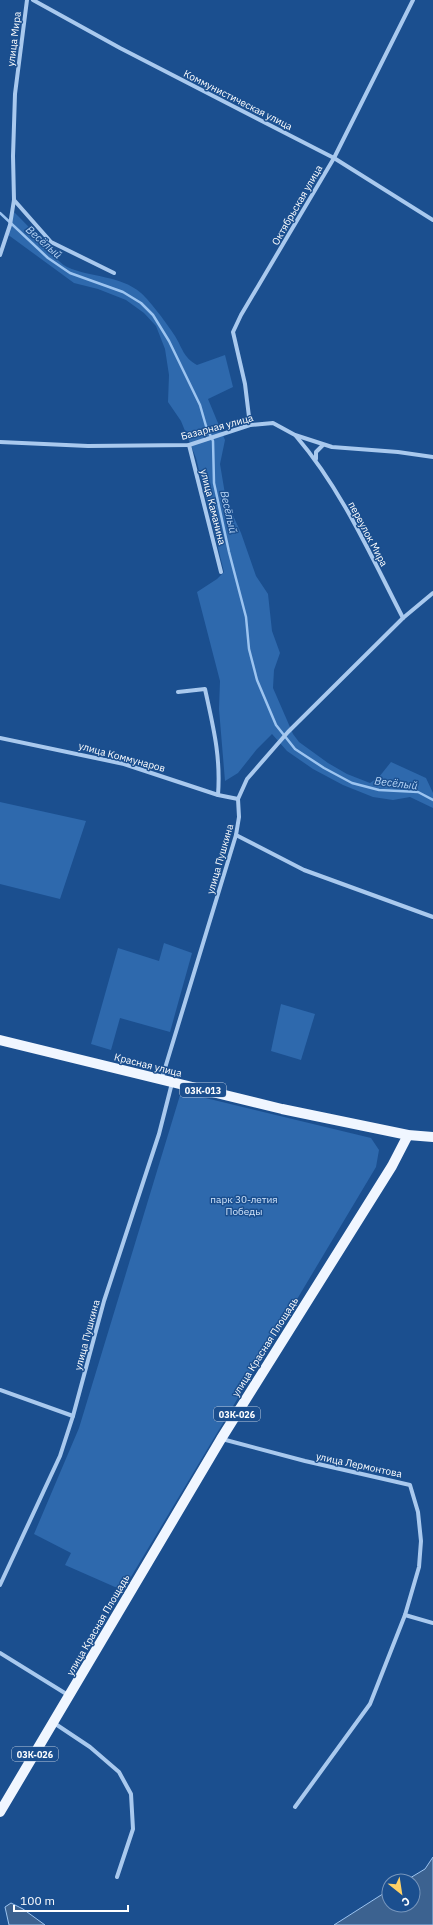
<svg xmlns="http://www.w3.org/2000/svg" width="433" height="1925" font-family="'IBM Plex Sans',sans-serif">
	<rect width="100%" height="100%" fill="#1b4f8f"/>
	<g fill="#2e69ad">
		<path d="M 14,212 C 24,222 34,232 44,243 C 51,251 57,262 67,267 C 92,278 120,275 141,293 C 151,302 168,325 175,336 C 183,349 183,357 197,365 L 225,355 L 233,387 L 208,399 L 225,440 L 220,464 L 226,500 L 241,533 L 256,576 L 268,594 L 272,631 L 280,653 L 274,670 L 273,688 L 293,734 L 299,742 L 328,763 L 347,774 L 370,783 L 379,777 L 391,762 L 426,778 L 433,793 L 433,808 L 410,797 L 393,800 L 373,797 L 343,785 L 313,769 L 287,751 L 272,734 L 257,749 L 238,773 L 225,781 L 219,709 L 220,681 L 197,592 L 217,579 L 224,572 L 196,458 L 181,421 L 168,402 L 169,375 L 165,349 L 156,326 L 144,313 L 126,300 L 98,289 L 74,283 L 7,234 Z"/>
		<path d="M 0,802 L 86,821 L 60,899 L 0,884 Z"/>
		<path d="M 164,943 L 192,953 L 170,1032 L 120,1018 L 111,1050 L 91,1044 L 118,948 L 159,961 Z"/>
		<path d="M 281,1004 L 315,1014 L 301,1060 L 271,1051 Z"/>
		<path d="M 181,1092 L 371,1138 L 379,1150 L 376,1167 L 125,1587 L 115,1587 L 65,1565 L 71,1553 L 34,1534 L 79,1428 Z"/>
	</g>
	<g fill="#3c6290" stroke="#9cc4f0">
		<path d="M 433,1857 L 433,1925 L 334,1925 L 389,1890 L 389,1905 L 413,1905 L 413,1881 L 405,1881 L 425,1869 Z"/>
		<path d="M 11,1903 L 23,1909 L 45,1925 L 9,1925 L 5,1907 Z"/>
	</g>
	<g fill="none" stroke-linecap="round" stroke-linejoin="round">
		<path stroke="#9cc4f0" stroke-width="2.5" d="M 0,213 L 48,258 L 70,273 L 123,292 L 141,303 L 153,315 L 169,341 L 200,405 L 206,426 L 213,441 L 214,483 L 229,552 L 246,617 L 249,649 L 257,680 L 276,725 L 295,749 L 324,768 L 352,783 L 379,790 L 418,792 L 433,800"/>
		<g stroke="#a9c9ee" stroke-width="4">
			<path d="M 33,0 L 120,48 L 334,158 L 433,220"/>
			<path d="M 14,200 L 51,242 L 114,273"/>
			<path d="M 0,255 L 10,225 L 14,200 L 13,156 L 15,94 L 27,0"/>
			<path d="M 250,425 L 245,384 L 233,332 L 241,315 L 334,158 L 413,0"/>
			<path d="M 296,436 C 342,490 371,556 403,618"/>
			<path d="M 0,442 L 88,446 L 189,445 L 250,425 L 273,423 L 295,435 L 332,447 L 398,452 L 433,457"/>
			<path d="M 189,445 L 221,572"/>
			<path d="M 316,459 L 316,452 L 323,445"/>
			<path d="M 178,692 L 205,689 C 213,726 221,756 218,795"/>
			<path d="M 0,738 L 124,764 L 218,795 L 238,799"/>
			<path d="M 236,835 L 304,870 L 433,917"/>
			<path d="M 162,1078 L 236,835 L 239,817 L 238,799 L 247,779 L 288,732 L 403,618 L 433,593"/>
			<path d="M 0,1390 L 73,1416"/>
			<path d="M 222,1439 L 305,1461 L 410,1485 L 418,1512 L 421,1541 L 419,1567 L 405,1615 L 370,1704 L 295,1807"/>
			<path d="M 0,1585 L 60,1456 L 73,1416 L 104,1301 L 159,1134 L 172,1083"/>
			<path d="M 405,1615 L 433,1623"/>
			<path d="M 0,1653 L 68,1695"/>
			<path d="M 54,1723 L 90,1747 L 119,1772 L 131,1794 L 133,1829 L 117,1877"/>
		</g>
		<g stroke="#f0f6ff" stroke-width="10">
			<path d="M 0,1040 L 282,1109 L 408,1135 L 433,1137"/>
			<path d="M 0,1812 L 221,1439 L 392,1166 L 408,1135"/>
		</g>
	</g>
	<g text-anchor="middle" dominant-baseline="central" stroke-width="3" stroke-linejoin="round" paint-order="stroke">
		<g fill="#1b4f8f" stroke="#bbcadd" stroke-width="1">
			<rect x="180" y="1083" width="46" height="14" rx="3"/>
			<rect x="214" y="1407" width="46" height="14" rx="3"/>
			<rect x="12" y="1747" width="46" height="14" rx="3"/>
		</g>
		<g font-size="9" font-weight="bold" fill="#fff">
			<text x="203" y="1090">03К-013</text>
			<text x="237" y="1414">03К-026</text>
			<text x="35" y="1754">03К-026</text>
		</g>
		<g font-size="10" fill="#fff" stroke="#1b4f8f">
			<text transform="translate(14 39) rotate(-83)">улица Мира</text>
			<text transform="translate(238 100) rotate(27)">Коммунистическая улица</text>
			<text transform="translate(297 205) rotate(-60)">Октябрьская улица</text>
			<text transform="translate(217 427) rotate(-15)">Базарная улица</text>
			<text transform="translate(213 507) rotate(76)">улица Каманина</text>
			<text transform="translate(368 534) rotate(62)">переулок Мира</text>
			<text transform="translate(122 757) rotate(15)">улица Коммунаров</text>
			<text transform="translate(220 859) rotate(-74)">улица Пушкина</text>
			<text transform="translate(148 1065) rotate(14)">Красная улица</text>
			<text transform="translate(87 1335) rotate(-75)">улица Пушкина</text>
			<text transform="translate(265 1347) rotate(-58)">улица Красная Площадь</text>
			<text transform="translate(359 1465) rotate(12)">улица Лермонтова</text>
			<text transform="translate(98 1625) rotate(-60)">улица Красная Площадь</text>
		</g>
		<g font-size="10" fill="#cfe3fa" stroke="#1b4f8f">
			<text x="244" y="1199">парк 30-летия<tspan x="244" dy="12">Победы</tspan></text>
		</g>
		<g font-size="11" font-style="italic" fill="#b5d3f5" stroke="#1b4f8f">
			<text transform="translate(44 242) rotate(41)">Весёлый</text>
			<text transform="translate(229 512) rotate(77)">Весёлый</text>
			<text transform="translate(396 783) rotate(7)">Весёлый</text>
		</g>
	</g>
	<g transform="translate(401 1893) rotate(150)"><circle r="19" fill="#1b4f8f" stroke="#7695bc"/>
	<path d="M0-3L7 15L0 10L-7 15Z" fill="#ffd166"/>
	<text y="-6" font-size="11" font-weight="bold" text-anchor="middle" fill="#ffffff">С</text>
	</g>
	<path d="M14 1905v6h114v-6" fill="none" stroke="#ffffff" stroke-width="2"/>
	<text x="20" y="1905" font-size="12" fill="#ffffff" stroke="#1b4f8f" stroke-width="3" paint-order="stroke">100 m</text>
</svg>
